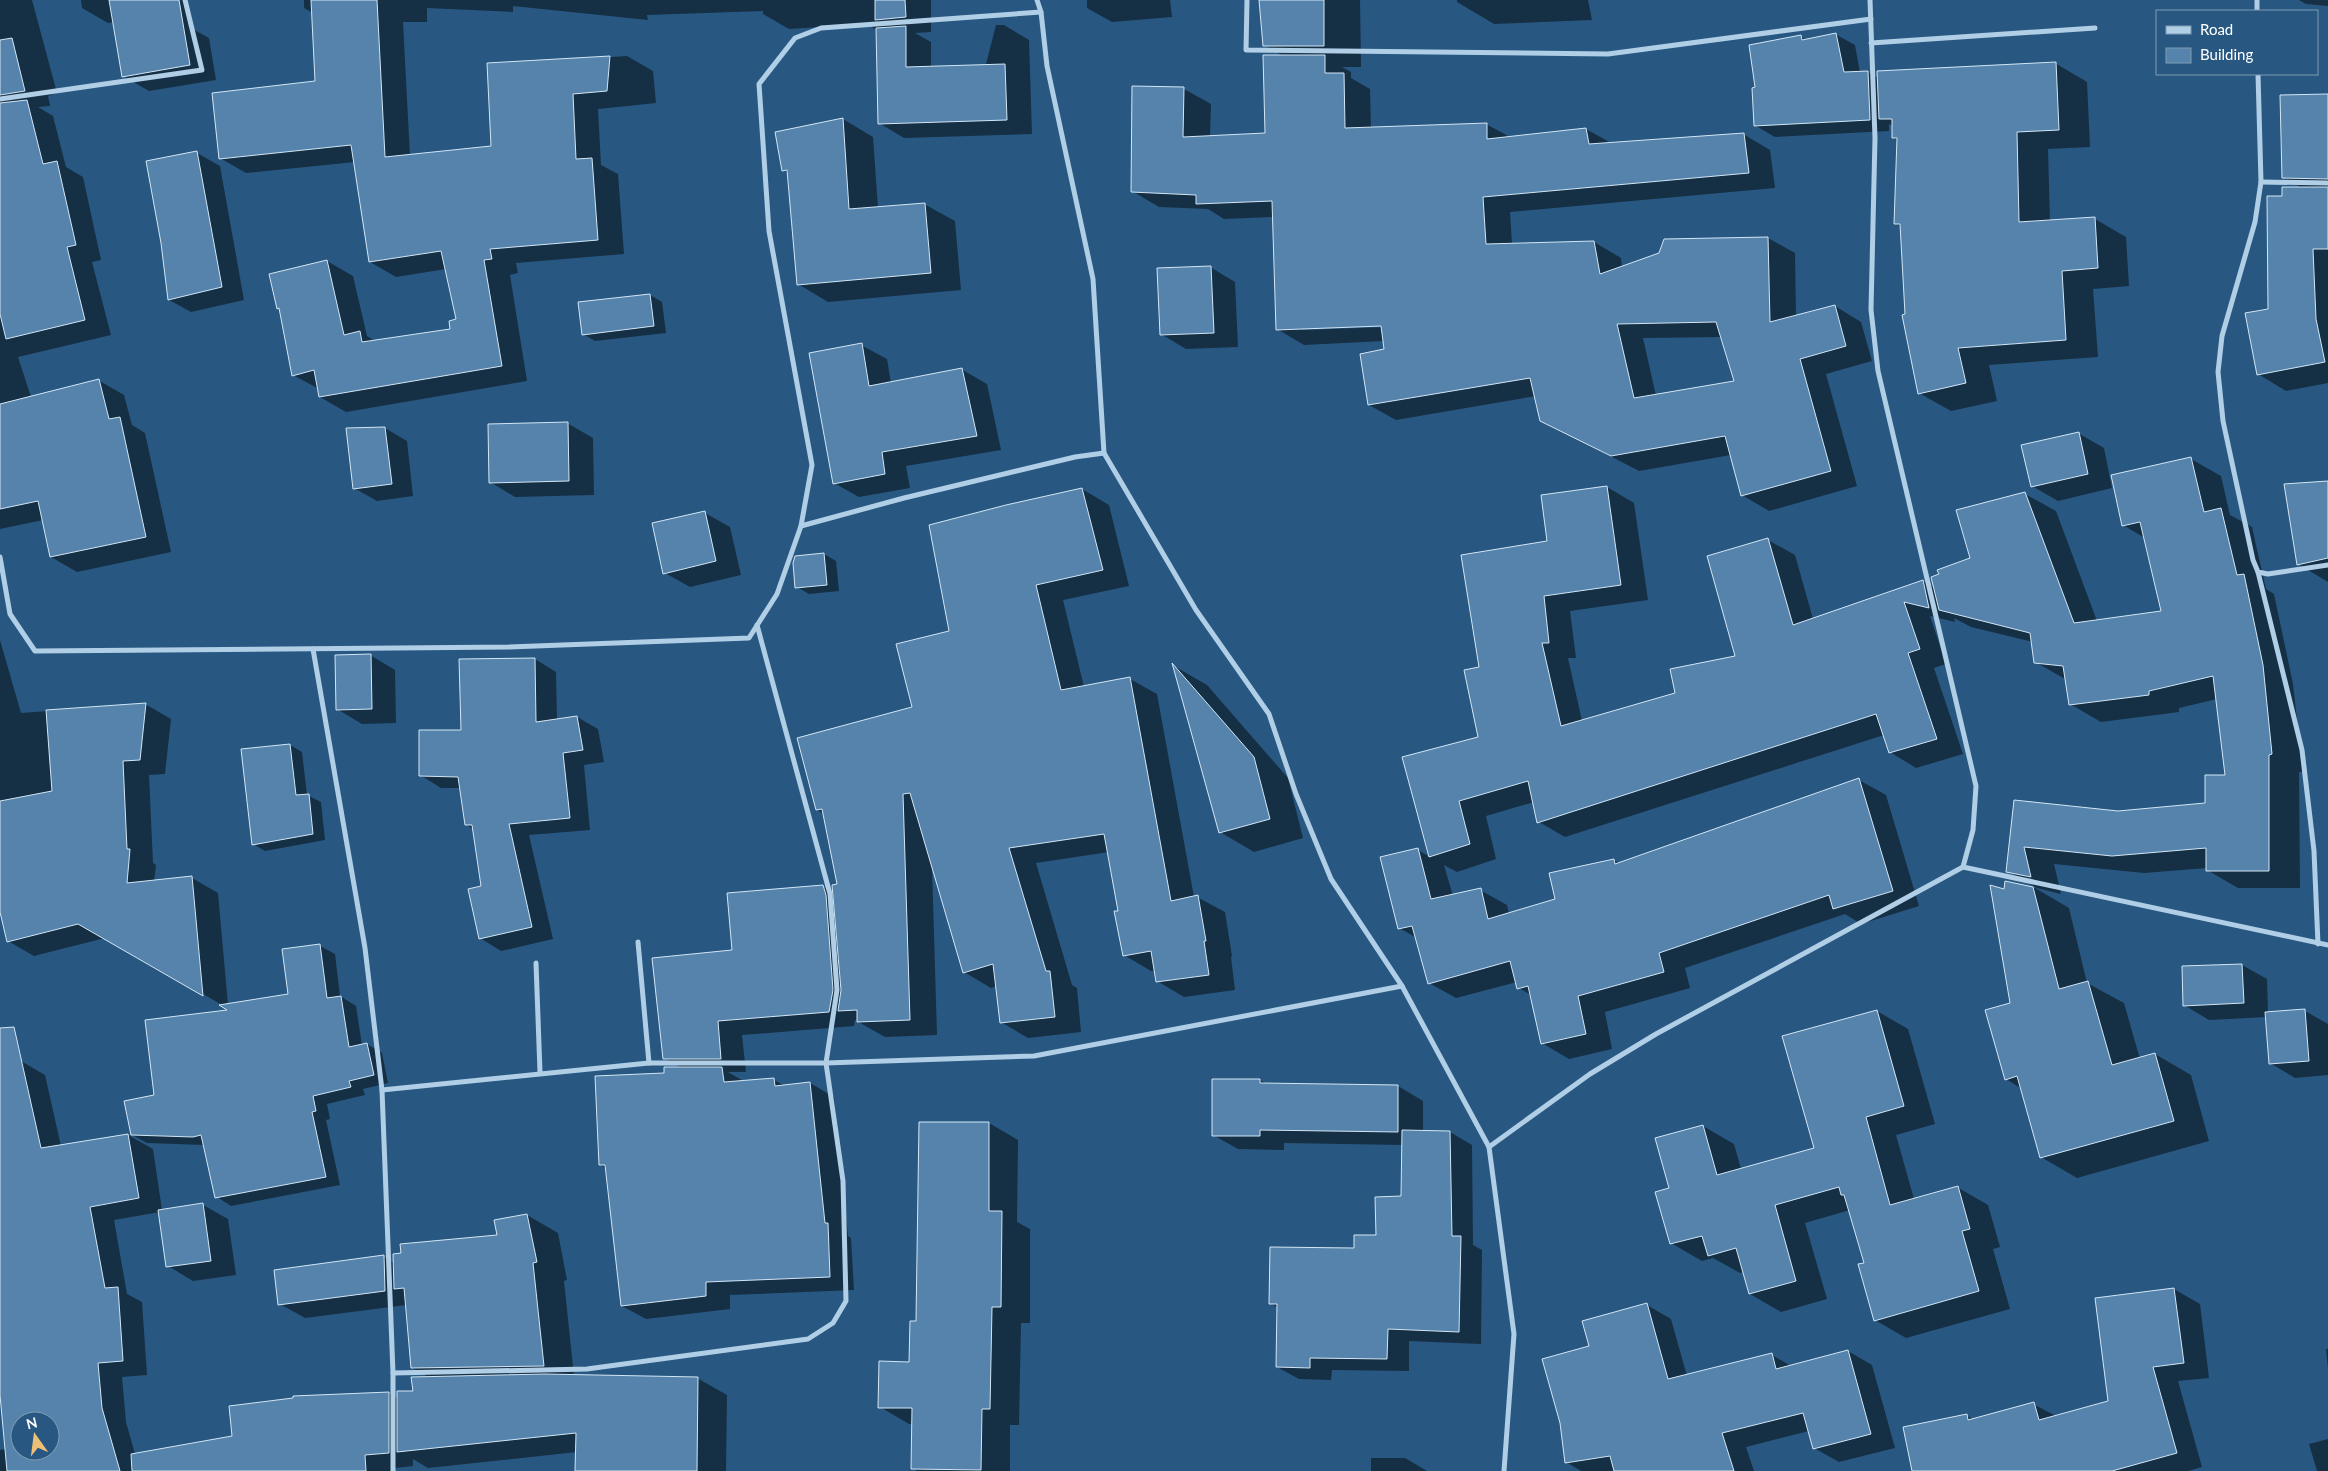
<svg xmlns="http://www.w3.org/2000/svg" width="2328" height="1471" font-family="Lato,sans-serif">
	<rect width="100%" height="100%" fill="#285881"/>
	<g fill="#0007" fill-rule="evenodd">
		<path d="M 0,0 L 32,0 L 57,93 L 48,96 L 50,106 L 38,107 L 53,116 L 66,167 L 83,177 L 101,260 L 92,262 L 111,335 L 18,357 L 31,397 L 98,380 L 124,395 L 132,425 L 145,433 L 171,552 L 77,572 L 51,557 L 43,520 L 0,529 Z"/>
		<path d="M 81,0 L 184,0 L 189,27 L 209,38 L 216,80 L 149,91 L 123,76 L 114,22 L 108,23 L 82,8 Z"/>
		<path d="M 304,0 L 931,0 L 931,32 L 915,33 L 931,42 L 931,67 L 984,72 L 996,25 L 1004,25 L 1029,40 L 1032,134 L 904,138 L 879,123 L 877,30 L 866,24 L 789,29 L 763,14 L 763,11 L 647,15 L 648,20 L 513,6 L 513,12 L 427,8 L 427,22 L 403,22 L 410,156 L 492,147 L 488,65 L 627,56 L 653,71 L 656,103 L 598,109 L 601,165 L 618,174 L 624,254 L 516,263 L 518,273 L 510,275 L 527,381 L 346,412 L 320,397 L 319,389 L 293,375 L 281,309 L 278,308 L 327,261 L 353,276 L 367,336 L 375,341 L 451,330 L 458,320 L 446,269 L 396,277 L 370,262 L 355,162 L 246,173 L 220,158 L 316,83 L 313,13 L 304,8 Z"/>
		<path d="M 1087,0 L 1170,0 L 1172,17 L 1112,22 L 1087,8 Z"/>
		<path d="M 1261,0 L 1360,0 L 1361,67 L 1342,67 L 1351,72 L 1351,78 L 1370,89 L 1371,128 L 1486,124 L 1510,137 L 1586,129 L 1611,143 L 1743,134 L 1770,150 L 1775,188 L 1510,212 L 1512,244 L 1594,242 L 1621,258 L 1622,267 L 1768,238 L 1795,253 L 1796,317 L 1835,306 L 1861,322 L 1872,361 L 1826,374 L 1857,486 L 1769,511 L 1742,495 L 1731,455 L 1639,471 L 1541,420 L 1536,396 L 1396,420 L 1369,405 L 1385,350 L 1384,341 L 1304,345 L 1277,329 L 1273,217 L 1224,219 L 1208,209 L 1159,207 L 1132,191 L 1133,87 L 1184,89 L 1211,104 L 1210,137 L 1266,134 L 1283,56 L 1264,45 ZM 1387,324 L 1387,327 L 1302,330 L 1302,328 ZM 1722,337 L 1735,382 L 1656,396 L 1643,338 Z"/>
		<path d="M 1457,0 L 1588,0 L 1592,20 L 1494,24 L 1457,2 Z"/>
		<path d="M 2299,0 L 2328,0 L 2328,6 L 2306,4 Z"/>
		<path d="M 1835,34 L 1855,45 L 1860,73 L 1868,72 L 1878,78 L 2055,63 L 2087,82 L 2090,147 L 2048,149 L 2050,222 L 2095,219 L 2126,237 L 2129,286 L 2093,289 L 2098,357 L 1989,365 L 1997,401 L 1951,411 L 1919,393 L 1907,315 L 1901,227 L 1895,223 L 1898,141 L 1893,138 L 1893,126 L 1889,124 L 1889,131 L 1775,137 L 1756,126 L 1756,88 L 1801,37 L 1808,40 Z"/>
		<path d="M 2328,96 L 2328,383 L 2286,391 L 2258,374 L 2269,310 L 2283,197 L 2302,188 L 2283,177 Z"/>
		<path d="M 843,119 L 873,137 L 878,208 L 924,204 L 955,221 L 961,290 L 828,302 L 798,284 L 788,173 L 783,170 Z"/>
		<path d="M 197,153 L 220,166 L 244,300 L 191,312 L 169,300 Z"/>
		<path d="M 1210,267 L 1235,282 L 1238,347 L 1186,349 L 1161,334 Z"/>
		<path d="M 650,295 L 662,302 L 666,333 L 595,341 L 583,334 Z"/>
		<path d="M 861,345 L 887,359 L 891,383 L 961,369 L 987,384 L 1001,450 L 906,466 L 910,488 L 859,497 L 834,483 Z"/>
		<path d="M 567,423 L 593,438 L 594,495 L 515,497 L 490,482 Z"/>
		<path d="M 385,428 L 407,441 L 413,496 L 377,501 L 354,488 Z"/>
		<path d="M 2078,433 L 2104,448 L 2112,488 L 2058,501 L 2032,486 Z"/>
		<path d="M 2191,459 L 2221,476 L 2230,515 L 2252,527 L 2266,589 L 2274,594 L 2293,684 L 2303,772 L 2299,772 L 2300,888 L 2238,888 L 2207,870 L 2207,868 L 2144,873 L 2054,864 L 2061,894 L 2037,888 L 2008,871 L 2015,802 L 2118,812 L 2207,804 L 2227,777 L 2217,699 L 2179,708 L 2179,712 L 2101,722 L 2070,704 L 2067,680 L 2035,662 L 2033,642 L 1971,627 L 1954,618 L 1955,622 L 1930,616 L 1946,664 L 1934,668 L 1963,754 L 1916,768 L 1890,752 L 1884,735 L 1565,837 L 1539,822 L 1534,802 L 1486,816 L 1496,859 L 1457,872 L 1444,865 L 1453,896 L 1480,890 L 1507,905 L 1509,914 L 1556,900 L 1614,860 L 1619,863 L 1859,780 L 1886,795 L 1919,906 L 1861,924 L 1845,914 L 1685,968 L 1690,988 L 1605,1012 L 1612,1049 L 1569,1059 L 1542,1043 L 1531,995 L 1519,988 L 1517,982 L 1456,998 L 1429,983 L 1417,938 L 1399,928 L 1418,850 L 1430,857 L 1403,758 L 1480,738 L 1480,668 L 1549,542 L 1607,487 L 1634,503 L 1648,600 L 1570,611 L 1576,658 L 1568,658 L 1582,721 L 1676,694 L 1737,657 L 1768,540 L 1795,555 L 1813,619 L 1923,581 L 1935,588 L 1971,559 L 2025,494 L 2056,511 L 2097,621 L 2163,612 L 2145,538 L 2123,525 Z"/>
		<path d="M 2328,482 L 2328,582 L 2298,564 Z"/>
		<path d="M 1082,489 L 1109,505 L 1129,586 L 1063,600 L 1084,687 L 1130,679 L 1157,694 L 1194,897 L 1197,897 L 1225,912 L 1232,956 L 1231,957 L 1235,990 L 1184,997 L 1157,981 L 1155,970 L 1151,971 L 1124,955 L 1120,912 L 1109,852 L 1036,863 L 1072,985 L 1077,988 L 1081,1032 L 1028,1038 L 1001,1022 L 997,986 L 991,988 L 964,972 L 932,867 L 937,1035 L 885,1037 L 855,1020 L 854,1026 L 742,1035 L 746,1072 L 728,1072 L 745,1082 L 774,1080 L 785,1086 L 810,1083 L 834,1097 L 848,1236 L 851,1238 L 854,1290 L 730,1295 L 730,1309 L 646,1319 L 622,1306 L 606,1168 L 600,1165 L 666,1075 L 683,1069 L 664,1058 L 733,951 L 823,887 L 834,893 L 838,885 L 824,814 L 817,810 L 914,708 L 951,632 Z"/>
		<path d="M 705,513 L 730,527 L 741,575 L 690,587 L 665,573 Z"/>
		<path d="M 824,554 L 836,561 L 839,591 L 809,594 L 797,587 L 796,557 Z"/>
		<path d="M 0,640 L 21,713 L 145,704 L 171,719 L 165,774 L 149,775 L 153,863 L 156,865 L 154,882 L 192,878 L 218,893 L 228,1005 L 289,995 L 320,946 L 335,954 L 340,996 L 356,1006 L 362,1045 L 367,1044 L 382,1053 L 388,1083 L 363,1089 L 365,1095 L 327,1104 L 330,1119 L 326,1120 L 340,1185 L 231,1206 L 217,1197 L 205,1145 L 147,1143 L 132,1135 L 156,1096 L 231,1010 L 105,938 L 34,956 L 8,941 L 0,907 Z"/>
		<path d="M 370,655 L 395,670 L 396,723 L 362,724 L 337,709 Z"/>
		<path d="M 535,659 L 556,672 L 557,720 L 577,717 L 598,729 L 604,762 L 584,765 L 590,830 L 529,835 L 553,939 L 501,951 L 480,938 L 483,887 L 473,829 L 466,825 L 461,788 L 441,788 L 420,775 Z"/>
		<path d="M 1174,666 L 1207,685 L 1288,778 L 1303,838 L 1254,852 L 1220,832 Z"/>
		<path d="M 290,745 L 302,752 L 307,795 L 321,802 L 325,840 L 265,851 L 253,844 Z"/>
		<path d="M 2007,882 L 2035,888 L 2069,908 L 2087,983 L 2124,1003 L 2140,1059 L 2155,1054 L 2191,1075 L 2209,1141 L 2077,1178 L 2041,1157 L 2022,1089 L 2006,1079 L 2012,1004 Z"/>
		<path d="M 2242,965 L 2267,979 L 2268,1013 L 2305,1011 L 2328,1024 L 2328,1075 L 2295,1078 L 2270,1063 L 2267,1017 L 2209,1020 L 2184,1005 Z"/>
		<path d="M 1877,1011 L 1908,1029 L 1935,1124 L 1896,1135 L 1914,1199 L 1957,1187 L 1988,1205 L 2000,1247 L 1993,1249 L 2010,1309 L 1906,1338 L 1875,1320 L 1866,1264 L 1850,1210 L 1805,1223 L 1827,1299 L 1781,1312 L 1750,1294 L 1744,1272 L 1740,1273 L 1713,1258 L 1702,1261 L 1671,1243 L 1671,1189 L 1703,1126 L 1734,1144 L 1741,1169 L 1815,1149 Z"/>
		<path d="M 21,1061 L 45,1075 L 61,1146 L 128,1135 L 153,1149 L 162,1210 L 203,1205 L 228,1219 L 236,1275 L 193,1281 L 168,1266 L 160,1212 L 114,1220 L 127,1294 L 142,1302 L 147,1375 L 122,1377 L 126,1422 L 135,1454 L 233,1437 L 388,1393 L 399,1399 L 414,1392 L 430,1378 L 412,1368 L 406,1305 L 305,1318 L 280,1304 L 384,1257 L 394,1263 L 499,1236 L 527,1215 L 558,1233 L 567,1280 L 564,1281 L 574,1376 L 697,1378 L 727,1395 L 726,1471 L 576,1471 L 577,1452 L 428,1468 L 413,1459 L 413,1466 L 395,1468 L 395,1471 L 0,1471 L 0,1450 L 6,1449 L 0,1368 L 0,1066 ZM 20,1421 L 50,1421 L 50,1451 L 20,1451 Z"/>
		<path d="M 1214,1080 L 1260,1080 L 1268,1085 L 1398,1086 L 1423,1101 L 1423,1132 L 1450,1132 L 1472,1145 L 1473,1245 L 1482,1250 L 1481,1344 L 1409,1341 L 1409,1371 L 1332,1370 L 1331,1380 L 1299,1379 L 1277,1367 L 1278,1308 L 1270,1303 L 1378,1236 L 1402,1197 L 1403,1145 L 1284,1143 L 1284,1150 L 1238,1149 L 1213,1135 Z"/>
		<path d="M 989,1123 L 1018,1140 L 1017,1222 L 1030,1229 L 1030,1323 L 1021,1323 L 1019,1425 L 1010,1425 L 1010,1471 L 917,1471 L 912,1468 L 913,1424 L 909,1424 L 880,1407 L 910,1363 L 917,1322 Z"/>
		<path d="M 2174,1289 L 2200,1304 L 2209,1378 L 2178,1381 L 2202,1467 L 2188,1471 L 1914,1471 L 1966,1415 L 1974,1420 L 2033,1404 L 2056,1416 L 2109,1401 Z"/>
		<path d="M 1647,1305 L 1671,1319 L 1687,1376 L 1772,1355 L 1791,1366 L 1848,1351 L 1872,1365 L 1895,1448 L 1839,1462 L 1814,1448 L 1809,1431 L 1746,1447 L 1754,1471 L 1581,1471 L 1566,1462 L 1590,1347 Z"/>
		<path d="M 2326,1349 L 2328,1349 L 2328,1369 Z"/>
		<path d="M 2328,1439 L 2328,1471 L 2317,1471 L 2309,1444 Z"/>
		<path d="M 1371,1458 L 1405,1458 L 1427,1471 L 1371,1471 Z"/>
	</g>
	<g fill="#5583ab" stroke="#d3e6f5" fill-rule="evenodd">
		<path d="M 109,0 L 179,0 L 190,65 L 122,77 Z"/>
		<path d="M 311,0 L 377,0 L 385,157 L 491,146 L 487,63 L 610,56 L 607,91 L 573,94 L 576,159 L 592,158 L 598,240 L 490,249 L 492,259 L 484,260 L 502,366 L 319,397 L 314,370 L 292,376 L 279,308 L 277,309 L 269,274 L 327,260 L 344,335 L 360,331 L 362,342 L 450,329 L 449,321 L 456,319 L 441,251 L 369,262 L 351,145 L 219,159 L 212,93 L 315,81 Z"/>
		<path d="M 875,0 L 905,0 L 906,17 L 875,20 Z"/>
		<path d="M 1259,0 L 1324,0 L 1324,46 L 1263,46 Z"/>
		<path d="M 906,26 L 906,67 L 1005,64 L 1007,120 L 878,124 L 876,28 Z"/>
		<path d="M 1836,33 L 1844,72 L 1868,71 L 1870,120 L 1754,126 L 1752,88 L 1755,87 L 1749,45 L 1801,35 L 1802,40 Z"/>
		<path d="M 12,38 L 25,91 L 0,95 L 0,40 Z"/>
		<path d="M 1263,55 L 1325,55 L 1325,73 L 1344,73 L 1345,128 L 1487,123 L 1487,139 L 1586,128 L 1589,144 L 1744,133 L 1749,173 L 1483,197 L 1486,244 L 1594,241 L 1600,274 L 1659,253 L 1664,239 L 1768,237 L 1770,322 L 1835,305 L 1846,346 L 1800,359 L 1831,471 L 1741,496 L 1725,436 L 1611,456 L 1540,421 L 1530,378 L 1368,405 L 1360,354 L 1384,349 L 1381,326 L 1276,330 L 1272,201 L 1196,204 L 1196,195 L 1131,192 L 1132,86 L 1184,87 L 1183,137 L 1265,133 ZM 1716,322 L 1734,381 L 1634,398 L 1617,324 Z"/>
		<path d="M 2056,62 L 2059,130 L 2017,132 L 2019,222 L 2095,217 L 2098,268 L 2062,271 L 2066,340 L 1958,348 L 1966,383 L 1918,394 L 1902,315 L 1905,314 L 1900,224 L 1894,224 L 1897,138 L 1892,138 L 1892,119 L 1879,119 L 1877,71 Z"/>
		<path d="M 2328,94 L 2328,179 L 2282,178 L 2280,95 Z"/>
		<path d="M 27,100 L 43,164 L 57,161 L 76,245 L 67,247 L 85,320 L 6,339 L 0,314 L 0,103 Z"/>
		<path d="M 843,118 L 849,209 L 925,203 L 931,273 L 797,285 L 787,170 L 782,171 L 775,132 Z"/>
		<path d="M 197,151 L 222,287 L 168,300 L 161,243 L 146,161 Z"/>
		<path d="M 2282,187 L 2328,187 L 2328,249 L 2313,249 L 2316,319 L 2325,362 L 2257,375 L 2245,313 L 2268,309 L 2267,196 L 2282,196 Z"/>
		<path d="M 1211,266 L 1214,333 L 1160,335 L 1157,268 Z"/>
		<path d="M 650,294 L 654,326 L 582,335 L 578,302 Z"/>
		<path d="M 862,343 L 869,386 L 962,368 L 977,436 L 882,452 L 885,474 L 833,484 L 809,353 Z"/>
		<path d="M 99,379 L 109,419 L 120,417 L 146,537 L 50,557 L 38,501 L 0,509 L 0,404 Z"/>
		<path d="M 568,422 L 569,481 L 489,483 L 488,424 Z"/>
		<path d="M 385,427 L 392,484 L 353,489 L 346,428 Z"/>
		<path d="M 2079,432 L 2088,474 L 2031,487 L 2021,445 Z"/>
		<path d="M 2191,457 L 2204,512 L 2221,508 L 2237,575 L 2244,574 L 2263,665 L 2272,754 L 2269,755 L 2269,871 L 2206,871 L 2206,848 L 2112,856 L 2024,847 L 2031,877 L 2006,872 L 2014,800 L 2118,811 L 2205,803 L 2205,775 L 2225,775 L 2213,676 L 2149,691 L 2149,695 L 2069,705 L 2063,666 L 2034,663 L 2030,633 L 1939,610 L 1931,577 L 1939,574 L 1937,570 L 1970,558 L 1956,510 L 2025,492 L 2074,623 L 2161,611 L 2140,522 L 2122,526 L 2111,475 Z"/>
		<path d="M 2328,481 L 2328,558 L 2297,565 L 2284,484 Z"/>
		<path d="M 1607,486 L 1621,585 L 1544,596 L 1549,643 L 1542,643 L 1561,726 L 1675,693 L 1670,669 L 1735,656 L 1707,556 L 1768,538 L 1793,625 L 1923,580 L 1929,608 L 1904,602 L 1920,649 L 1908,653 L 1937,739 L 1889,753 L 1876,714 L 1537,823 L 1528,781 L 1459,801 L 1470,844 L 1429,857 L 1402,757 L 1478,737 L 1464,670 L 1479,667 L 1461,555 L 1547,541 L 1541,495 Z"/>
		<path d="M 1082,488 L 1103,570 L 1036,585 L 1061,690 L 1130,677 L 1171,901 L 1198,895 L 1206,941 L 1204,941 L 1209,975 L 1156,982 L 1151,951 L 1123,956 L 1114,911 L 1118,911 L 1104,834 L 1009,848 L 1046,971 L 1050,971 L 1055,1017 L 1000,1023 L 993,964 L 963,973 L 910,793 L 903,794 L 910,1020 L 857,1022 L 857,1010 L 838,1011 L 841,990 L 832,885 L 837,884 L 822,809 L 816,810 L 797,738 L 912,707 L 896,644 L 949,631 L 929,525 L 1006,505 Z"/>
		<path d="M 705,511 L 716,561 L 663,574 L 652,523 Z"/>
		<path d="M 824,553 L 827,585 L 795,588 L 793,563 L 795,556 Z"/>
		<path d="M 371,654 L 372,709 L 336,710 L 335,655 Z"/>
		<path d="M 535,658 L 536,722 L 577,716 L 583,750 L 563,753 L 570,818 L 509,824 L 532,927 L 479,939 L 468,889 L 481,886 L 472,825 L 465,825 L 458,777 L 419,776 L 419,730 L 461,730 L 459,659 Z"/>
		<path d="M 1172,663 L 1254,757 L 1270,819 L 1219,833 Z"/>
		<path d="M 146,703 L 140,760 L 123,761 L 127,849 L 130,849 L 127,883 L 192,876 L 203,996 L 78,924 L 7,942 L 0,912 L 0,801 L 52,791 L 46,710 Z"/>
		<path d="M 290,744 L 296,795 L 309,794 L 313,834 L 252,845 L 241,749 Z"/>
		<path d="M 1859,778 L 1893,891 L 1833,909 L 1829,895 L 1659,953 L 1664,972 L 1578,996 L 1586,1034 L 1541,1044 L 1528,986 L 1517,989 L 1510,961 L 1428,984 L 1412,926 L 1398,929 L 1380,857 L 1418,848 L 1431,899 L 1481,888 L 1488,919 L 1555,899 L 1549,873 L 1614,859 L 1615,864 Z"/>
		<path d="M 2005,881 L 2033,887 L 2059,989 L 2088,981 L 2112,1065 L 2155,1053 L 2174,1121 L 2040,1158 L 2017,1076 L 2005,1080 L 1985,1010 L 2010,1003 L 1990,885 L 2004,889 Z"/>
		<path d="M 823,885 L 826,895 L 833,990 L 829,1012 L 718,1021 L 721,1059 L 663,1059 L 652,958 L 732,950 L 727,893 Z"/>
		<path d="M 320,944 L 327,998 L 341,996 L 349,1047 L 367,1043 L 374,1075 L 349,1081 L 351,1087 L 313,1096 L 316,1111 L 312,1112 L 326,1177 L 215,1198 L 201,1135 L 193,1137 L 131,1135 L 124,1101 L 154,1095 L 145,1020 L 227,1010 L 219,1005 L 288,994 L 282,949 Z"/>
		<path d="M 2242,964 L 2244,1003 L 2183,1006 L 2182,966 Z"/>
		<path d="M 2305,1009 L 2309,1061 L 2269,1064 L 2265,1012 Z"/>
		<path d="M 1877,1010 L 1904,1106 L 1866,1117 L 1890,1205 L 1958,1186 L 1970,1229 L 1962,1231 L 1979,1291 L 1874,1321 L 1858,1264 L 1864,1263 L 1844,1195 L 1841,1195 L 1839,1187 L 1775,1205 L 1796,1281 L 1749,1294 L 1736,1248 L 1708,1256 L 1702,1236 L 1670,1244 L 1655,1192 L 1669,1188 L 1655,1138 L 1703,1125 L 1717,1175 L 1814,1148 L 1782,1036 Z"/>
		<path d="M 14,1027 L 41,1148 L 128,1134 L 139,1198 L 90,1207 L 105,1288 L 118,1287 L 123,1361 L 98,1363 L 102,1408 L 120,1471 L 7,1471 L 0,1395 L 0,1028 ZM 20,1421 L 50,1421 L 50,1451 L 20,1451 Z"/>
		<path d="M 664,1067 L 722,1067 L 724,1082 L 774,1078 L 775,1086 L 810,1082 L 825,1223 L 828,1223 L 830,1277 L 706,1282 L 706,1296 L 621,1306 L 605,1165 L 599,1165 L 595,1076 L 664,1073 Z"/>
		<path d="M 1212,1079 L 1260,1079 L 1260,1083 L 1398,1085 L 1398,1132 L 1260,1130 L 1260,1136 L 1212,1136 Z"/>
		<path d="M 919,1122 L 989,1122 L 989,1211 L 1002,1211 L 1001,1307 L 992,1307 L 990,1409 L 982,1409 L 981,1470 L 911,1469 L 912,1408 L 878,1408 L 879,1361 L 909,1362 L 910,1321 L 916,1321 Z"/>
		<path d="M 1402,1130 L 1450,1131 L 1452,1236 L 1461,1236 L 1459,1332 L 1388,1329 L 1387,1359 L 1310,1358 L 1310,1368 L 1276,1367 L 1277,1304 L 1269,1304 L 1270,1247 L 1354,1248 L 1354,1235 L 1376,1235 L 1375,1197 L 1401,1196 Z"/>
		<path d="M 203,1203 L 211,1261 L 166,1267 L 158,1210 Z"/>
		<path d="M 527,1214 L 537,1262 L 533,1263 L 544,1366 L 411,1368 L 404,1288 L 394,1289 L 393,1254 L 401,1253 L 400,1244 L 497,1235 L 494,1220 Z"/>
		<path d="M 384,1255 L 385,1291 L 278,1305 L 274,1270 Z"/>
		<path d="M 2174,1288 L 2184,1363 L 2153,1367 L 2177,1453 L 2112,1471 L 1912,1471 L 1903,1427 L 1967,1414 L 1968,1420 L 2034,1402 L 2039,1420 L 2108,1401 L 2095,1298 Z"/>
		<path d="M 1647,1303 L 1668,1379 L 1772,1353 L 1776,1369 L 1848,1350 L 1871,1434 L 1813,1449 L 1803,1413 L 1722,1433 L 1734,1471 L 1614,1471 L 1610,1456 L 1565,1463 L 1560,1423 L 1542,1359 L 1589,1346 L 1582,1321 Z"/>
		<path d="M 545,1374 L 698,1377 L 697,1471 L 575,1471 L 576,1433 L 397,1452 L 397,1391 L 413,1391 L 411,1377 Z"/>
		<path d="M 389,1392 L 389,1453 L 365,1455 L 366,1471 L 132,1471 L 131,1454 L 232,1436 L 229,1406 L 293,1398 L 293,1396 Z"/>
	</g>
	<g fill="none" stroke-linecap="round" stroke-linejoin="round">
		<g stroke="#b0cee6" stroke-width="5">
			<path d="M 1037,0 L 1041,12 L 1047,66 L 1093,279 L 1104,453 L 1196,610 L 1269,714 L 1296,794 L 1331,879 L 1402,986"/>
			<path d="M 1247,0 L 1246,50 L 1608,54 L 1871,19"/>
			<path d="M 1870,0 L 1875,138 L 1871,310 L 1878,371 L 1976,786 L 1973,830 L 1963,867"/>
			<path d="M 2257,0 L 2257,11"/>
			<path d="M 1871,43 L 2095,28"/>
			<path d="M 2258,74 L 2261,182 L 2255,222 L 2222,336 L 2218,372 L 2223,421 L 2253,560 L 2258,572 L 2268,574 L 2328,565"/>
			<path d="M 0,99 L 202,70 L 185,0"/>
			<path d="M 2261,182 L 2328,183"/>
			<path d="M 801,526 L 812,465 L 769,231 L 759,84 L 795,38 L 821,28 L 1041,12"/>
			<path d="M 0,557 L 10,614 L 35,651 L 509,647 L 749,638 L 777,594 L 801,526 L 904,498 L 1075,457 L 1104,453"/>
			<path d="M 2258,572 L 2302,750 L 2314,851 L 2318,944"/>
			<path d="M 313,649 L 365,948 L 382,1090 L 393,1373 L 587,1369 L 808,1339 L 833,1323 L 846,1301 L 843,1181 L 826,1063 L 1034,1056 L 1402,986 L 1489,1147 L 1514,1334 L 1504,1471"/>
			<path d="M 638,942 L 649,1063"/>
			<path d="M 536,963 L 540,1072"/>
			<path d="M 382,1090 L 649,1063 L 826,1063 L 837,990 L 830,894 L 757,625"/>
			<path d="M 1489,1147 L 1590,1074 L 1656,1034 L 1963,867 L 2328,945"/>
			<path d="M 393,1471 L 393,1373"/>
		</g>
	</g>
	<rect x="2156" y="10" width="162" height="65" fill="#285881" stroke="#7e9bb3"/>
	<rect x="2166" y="26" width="25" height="8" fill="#b0cee6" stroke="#7e9bb3"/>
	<text x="2200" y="35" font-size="15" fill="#ffffff">Road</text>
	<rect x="2166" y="48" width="25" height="15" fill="#5583ab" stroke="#7e9bb3"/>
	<text x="2200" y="60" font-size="15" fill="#ffffff">Building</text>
	<g transform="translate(35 1436) rotate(346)"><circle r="24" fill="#285881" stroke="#7e9bb3"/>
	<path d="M0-4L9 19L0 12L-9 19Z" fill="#edbf77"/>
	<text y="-8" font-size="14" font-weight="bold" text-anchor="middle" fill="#ffffff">N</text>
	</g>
</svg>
